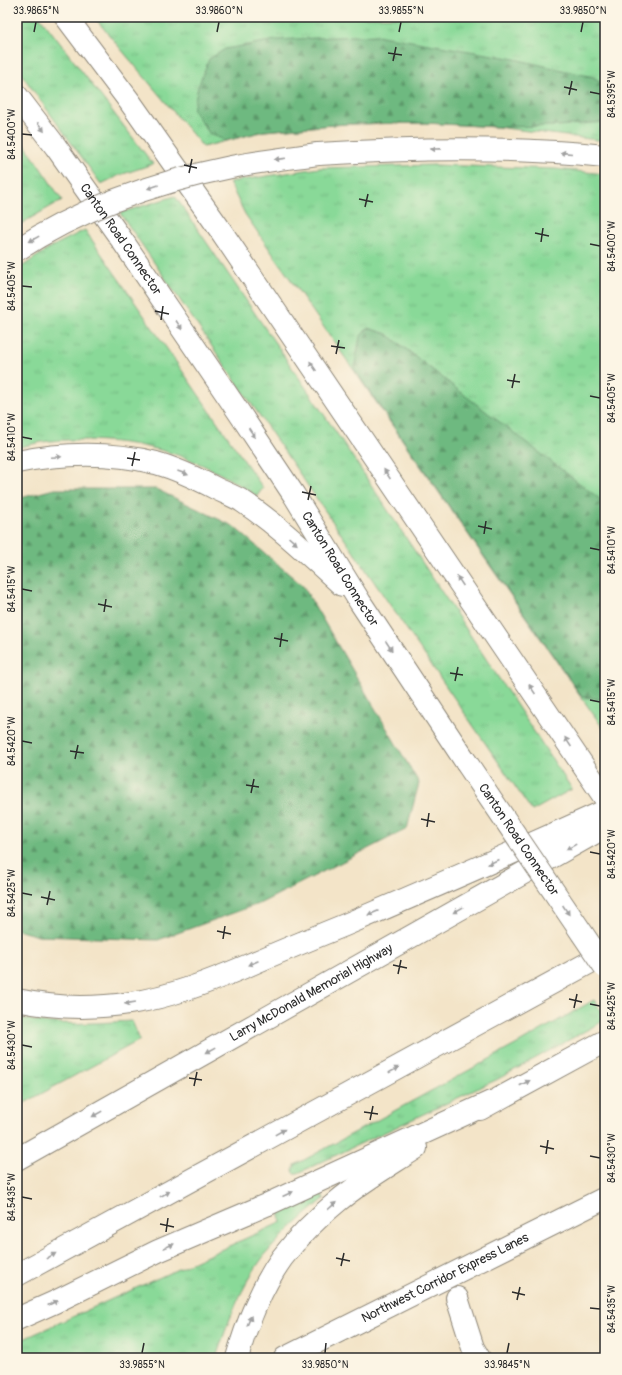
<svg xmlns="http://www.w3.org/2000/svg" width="622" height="1375" font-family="Pangolin,sans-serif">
	<defs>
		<pattern id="grass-tufts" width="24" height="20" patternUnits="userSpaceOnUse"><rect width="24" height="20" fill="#89d998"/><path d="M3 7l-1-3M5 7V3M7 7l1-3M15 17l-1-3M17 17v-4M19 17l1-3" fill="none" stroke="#76ba83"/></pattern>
		<pattern id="forest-firs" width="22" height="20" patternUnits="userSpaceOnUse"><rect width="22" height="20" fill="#6eb980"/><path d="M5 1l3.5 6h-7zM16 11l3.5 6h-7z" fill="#5b9769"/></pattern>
	</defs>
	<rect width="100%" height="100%" fill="#fcf5e5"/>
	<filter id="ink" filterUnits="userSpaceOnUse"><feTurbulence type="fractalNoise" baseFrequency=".025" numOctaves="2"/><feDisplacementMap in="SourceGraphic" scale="8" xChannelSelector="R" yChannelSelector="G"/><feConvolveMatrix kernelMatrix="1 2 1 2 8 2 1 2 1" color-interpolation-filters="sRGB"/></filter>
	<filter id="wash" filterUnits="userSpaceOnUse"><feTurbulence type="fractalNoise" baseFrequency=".012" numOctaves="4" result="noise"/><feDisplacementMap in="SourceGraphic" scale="16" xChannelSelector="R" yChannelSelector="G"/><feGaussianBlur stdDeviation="0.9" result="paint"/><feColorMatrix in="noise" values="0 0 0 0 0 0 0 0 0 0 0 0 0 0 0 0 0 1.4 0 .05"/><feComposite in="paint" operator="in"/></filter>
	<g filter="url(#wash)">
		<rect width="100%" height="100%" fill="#f3e4c8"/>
		<g fill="url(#grass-tufts)" stroke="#5a8262">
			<path d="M 17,17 L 40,17 L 153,164 L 120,175 L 101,184 L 17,68 Z"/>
			<path d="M 94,17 L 605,17 L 605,141 L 497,127 L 426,123 L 345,124 L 264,131 L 203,147 Z"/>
			<path d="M 17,133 L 62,200 L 17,226 Z"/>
			<path d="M 435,165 L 556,169 L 605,174 L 605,731 L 245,214 L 229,182 L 319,168 Z"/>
			<path d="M 175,196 L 344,444 L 572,789 L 532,811 L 120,213 Z"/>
			<path d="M 85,230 L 263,488 L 257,496 C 236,483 216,470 193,461 C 151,443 95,437 50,441 C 39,442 28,445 17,448 L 17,270 L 51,247 Z"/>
			<path d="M 594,1000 L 605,1018 L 605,1020 L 498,1079 L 298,1173 L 294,1173 L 293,1170 L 295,1165 L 519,1043 Z"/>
			<path d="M 17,1017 C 55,1027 93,1023 132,1021 L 140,1040 L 17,1107 Z"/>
			<path d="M 318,1190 L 324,1199 C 303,1217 282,1235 264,1256 C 242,1284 227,1324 216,1358 L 17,1358 L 17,1342 L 282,1222 L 278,1210 Z"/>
		</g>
		<g fill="url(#forest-firs)" stroke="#4c7256">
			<path d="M 376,35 L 510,58 L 593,77 L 605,84 L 605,122 L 558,126 L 497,127 L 426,123 L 345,124 L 264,131 L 226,141 L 209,133 L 193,110 L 198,87 L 209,59 L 225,49 L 276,40 Z"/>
			<path d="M 368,328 L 387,334 L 462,393 L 605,503 L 605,700 L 582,697 L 354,369 L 360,337 Z"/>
			<path d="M 54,489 L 156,489 L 233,526 L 303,586 L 419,783 L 407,829 L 261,903 L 158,940 L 38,936 L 17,930 L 17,499 Z"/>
		</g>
	</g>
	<g filter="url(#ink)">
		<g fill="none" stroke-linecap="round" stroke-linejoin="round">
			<defs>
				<path id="minor" d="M 457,1298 L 473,1348 L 479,1358"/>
				<g id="highway">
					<path d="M 66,17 L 130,102 L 219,228 L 605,798"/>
					<path id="s1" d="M 17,96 L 56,147 L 124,243 L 238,411 L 294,495 L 360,602 L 466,762"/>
					<path d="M 318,154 C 414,148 510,146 605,156"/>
					<path d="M 17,462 C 62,453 111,452 156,463 C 177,469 198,479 217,489 C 225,493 234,496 242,501 C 278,525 310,556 342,585"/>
					<path d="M 17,1000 C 54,1008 92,1009 130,1003 C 171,997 211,981 249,965 C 281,951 313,938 345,925 C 432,888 519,850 605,811"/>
					<path d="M 480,1109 L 605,1041"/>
					<path id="s2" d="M 17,1159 L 605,827"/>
					<path d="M 17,1275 L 605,954"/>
					<path d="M 17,1319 L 55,1302 L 158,1251 L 266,1205 L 491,1102"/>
					<path d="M 237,1358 C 246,1325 262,1286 282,1258 C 298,1237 317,1218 338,1201 C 362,1181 390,1165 416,1148"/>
					<path id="s3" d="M 285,1358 L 605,1198"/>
				</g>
			</defs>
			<use href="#minor" stroke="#8f887a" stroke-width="24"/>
			<use href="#highway" stroke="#8f887a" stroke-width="24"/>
			<use href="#minor" stroke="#fff" stroke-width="22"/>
			<use href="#highway" stroke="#fff" stroke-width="22"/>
			<defs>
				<g id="highway-bridge">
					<path d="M 17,250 C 81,208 157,182 231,167 C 260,161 289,158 318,154"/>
					<path id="s4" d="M 466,762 L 605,967"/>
				</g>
			</defs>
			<use href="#highway-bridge" stroke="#8f887a" stroke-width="24" stroke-linecap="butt"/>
			<use href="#highway-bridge" stroke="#fff" stroke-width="22"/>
		</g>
		<defs><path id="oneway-solid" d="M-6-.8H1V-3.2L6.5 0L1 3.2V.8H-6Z"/></defs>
		<g fill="#a0a0a0">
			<use href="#oneway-solid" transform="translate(41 127) rotate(53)"/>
			<use href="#oneway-solid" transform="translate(436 149) rotate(179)"/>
			<use href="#oneway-solid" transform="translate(566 153) rotate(-175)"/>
			<use href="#oneway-solid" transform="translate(280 159) rotate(173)"/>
			<use href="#oneway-solid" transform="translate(153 187) rotate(161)"/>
			<use href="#oneway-solid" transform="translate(34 239) rotate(151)"/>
			<use href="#oneway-solid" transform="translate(179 325) rotate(56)"/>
			<use href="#oneway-solid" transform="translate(313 366) rotate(-124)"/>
			<use href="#oneway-solid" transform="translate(252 433) rotate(56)"/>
			<use href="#oneway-solid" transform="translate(56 457) rotate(-3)"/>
			<use href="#oneway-solid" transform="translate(183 473) rotate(20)"/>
			<use href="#oneway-solid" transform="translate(387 474) rotate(-124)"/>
			<use href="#oneway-solid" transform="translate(293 541) rotate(42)"/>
			<use href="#oneway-solid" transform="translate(460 581) rotate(-124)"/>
			<use href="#oneway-solid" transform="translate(389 646) rotate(57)"/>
			<use href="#oneway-solid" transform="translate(532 689) rotate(-124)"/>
			<use href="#oneway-solid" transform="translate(568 742) rotate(-124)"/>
			<use href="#oneway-solid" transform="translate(571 847) rotate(151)"/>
			<use href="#oneway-solid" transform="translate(493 862) rotate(156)"/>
			<use href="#oneway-solid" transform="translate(458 910) rotate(151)"/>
			<use href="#oneway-solid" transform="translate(566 910) rotate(56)"/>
			<use href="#oneway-solid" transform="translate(373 913) rotate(157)"/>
			<use href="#oneway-solid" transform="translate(253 963) rotate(157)"/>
			<use href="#oneway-solid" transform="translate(130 1003) rotate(171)"/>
			<use href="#oneway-solid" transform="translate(211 1050) rotate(151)"/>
			<use href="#oneway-solid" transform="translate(394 1070) rotate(-29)"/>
			<use href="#oneway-solid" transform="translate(525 1083) rotate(-28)"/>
			<use href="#oneway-solid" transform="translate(97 1114) rotate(151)"/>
			<use href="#oneway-solid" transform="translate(280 1132) rotate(-29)"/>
			<use href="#oneway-solid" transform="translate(165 1194) rotate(-29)"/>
			<use href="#oneway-solid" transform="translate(288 1194) rotate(-24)"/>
			<use href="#oneway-solid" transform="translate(332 1206) rotate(-42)"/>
			<use href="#oneway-solid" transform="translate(169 1246) rotate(-23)"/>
			<use href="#oneway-solid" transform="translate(51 1256) rotate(-29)"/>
			<use href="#oneway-solid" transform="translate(53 1303) rotate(-25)"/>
			<use href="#oneway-solid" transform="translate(249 1321) rotate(-67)"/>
		</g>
	</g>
	<path fill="none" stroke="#2b2b2b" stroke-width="1.5" d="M 34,32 L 36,22M 217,32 L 219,22M 399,32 L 401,22M 581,32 L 583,22M 388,53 L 402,55M 393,61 L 396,47M 564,87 L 577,90M 590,92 L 600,94M 569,95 L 572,81M 22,134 L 32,135M 184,165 L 197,168M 189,173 L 192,159M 359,199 L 373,202M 365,207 L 368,194M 535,233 L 549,236M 541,242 L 543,228M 590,244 L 600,246M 22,286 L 32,287M 155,311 L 169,314M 161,320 L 163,306M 331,346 L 345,348M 336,354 L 339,340M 507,380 L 520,382M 512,388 L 515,374M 590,396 L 600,398M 22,437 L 32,439M 127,458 L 140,460M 132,466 L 135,452M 302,492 L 316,495M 308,500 L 311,486M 478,526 L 492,529M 484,534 L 486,521M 590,548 L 600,550M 22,589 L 32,591M 98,604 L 112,607M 104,612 L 106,599M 274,638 L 288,641M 280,647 L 282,633M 450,673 L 463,675M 455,681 L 458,667M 590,700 L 600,702M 22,741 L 32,743M 70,751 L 84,753M 75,759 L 78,745M 246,785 L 259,787M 251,793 L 254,779M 421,819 L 435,822M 427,827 L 429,813M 590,852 L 600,854M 22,893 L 32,895M 41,897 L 55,900M 47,905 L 50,891M 217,931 L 231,934M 223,939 L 225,926M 393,965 L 407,968M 398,974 L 401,960M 569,999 L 582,1002M 590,1004 L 600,1006M 574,1008 L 577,994M 22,1045 L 32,1047M 189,1078 L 202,1080M 194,1086 L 197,1072M 364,1112 L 378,1114M 370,1120 L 373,1106M 540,1146 L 554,1149M 546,1154 L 548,1140M 590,1156 L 600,1158M 22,1197 L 32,1199M 160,1224 L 174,1227M 166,1232 L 168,1218M 336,1258 L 350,1261M 341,1266 L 344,1253M 512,1292 L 525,1295M 517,1300 L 520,1287M 590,1308 L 600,1309M 142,1353 L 144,1343M 325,1353 L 326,1343M 507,1353 L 509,1343"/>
	<g text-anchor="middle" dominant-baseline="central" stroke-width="3" stroke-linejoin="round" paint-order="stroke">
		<g font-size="13" fill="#2b2b2b" stroke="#fcf5e5">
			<text stroke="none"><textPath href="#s1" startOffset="177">Canton Road Connector</textPath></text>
			<text stroke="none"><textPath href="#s1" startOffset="573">Canton Road Connector</textPath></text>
			<text stroke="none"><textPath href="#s4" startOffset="94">Canton Road Connector</textPath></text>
			<text stroke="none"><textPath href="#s2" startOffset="338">Larry McDonald Memorial Highway</textPath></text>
			<text stroke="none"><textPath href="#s3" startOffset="179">Northwest Corridor Express Lanes</textPath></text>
		</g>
	</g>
	<rect width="622" height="1375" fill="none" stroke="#fcf5e5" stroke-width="44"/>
	<rect x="22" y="22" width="578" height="1331" fill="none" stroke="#2b2b2b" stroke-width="1.5"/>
	<g font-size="10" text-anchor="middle" fill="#2b2b2b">
		<text x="36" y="14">33.9865°N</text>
		<text x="219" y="14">33.9860°N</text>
		<text x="401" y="14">33.9855°N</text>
		<text x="583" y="14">33.9850°N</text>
		<text transform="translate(611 94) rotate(-90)" y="4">84.5395°W</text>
		<text transform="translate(11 134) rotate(-90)" y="4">84.5400°W</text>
		<text transform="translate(611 246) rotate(-90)" y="4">84.5400°W</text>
		<text transform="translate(11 286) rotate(-90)" y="4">84.5405°W</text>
		<text transform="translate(611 398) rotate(-90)" y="4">84.5405°W</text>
		<text transform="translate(11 437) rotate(-90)" y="4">84.5410°W</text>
		<text transform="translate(611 550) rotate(-90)" y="4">84.5410°W</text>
		<text transform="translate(11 589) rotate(-90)" y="4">84.5415°W</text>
		<text transform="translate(611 702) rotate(-90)" y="4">84.5415°W</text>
		<text transform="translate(11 741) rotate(-90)" y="4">84.5420°W</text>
		<text transform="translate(611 854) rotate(-90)" y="4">84.5420°W</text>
		<text transform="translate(11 893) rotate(-90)" y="4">84.5425°W</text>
		<text transform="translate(611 1006) rotate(-90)" y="4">84.5425°W</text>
		<text transform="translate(11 1045) rotate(-90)" y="4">84.5430°W</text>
		<text transform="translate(611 1158) rotate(-90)" y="4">84.5430°W</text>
		<text transform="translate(11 1197) rotate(-90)" y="4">84.5435°W</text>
		<text transform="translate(611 1309) rotate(-90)" y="4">84.5435°W</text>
		<text x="142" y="1368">33.9855°N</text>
		<text x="325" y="1368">33.9850°N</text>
		<text x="507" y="1368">33.9845°N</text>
	</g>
</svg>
